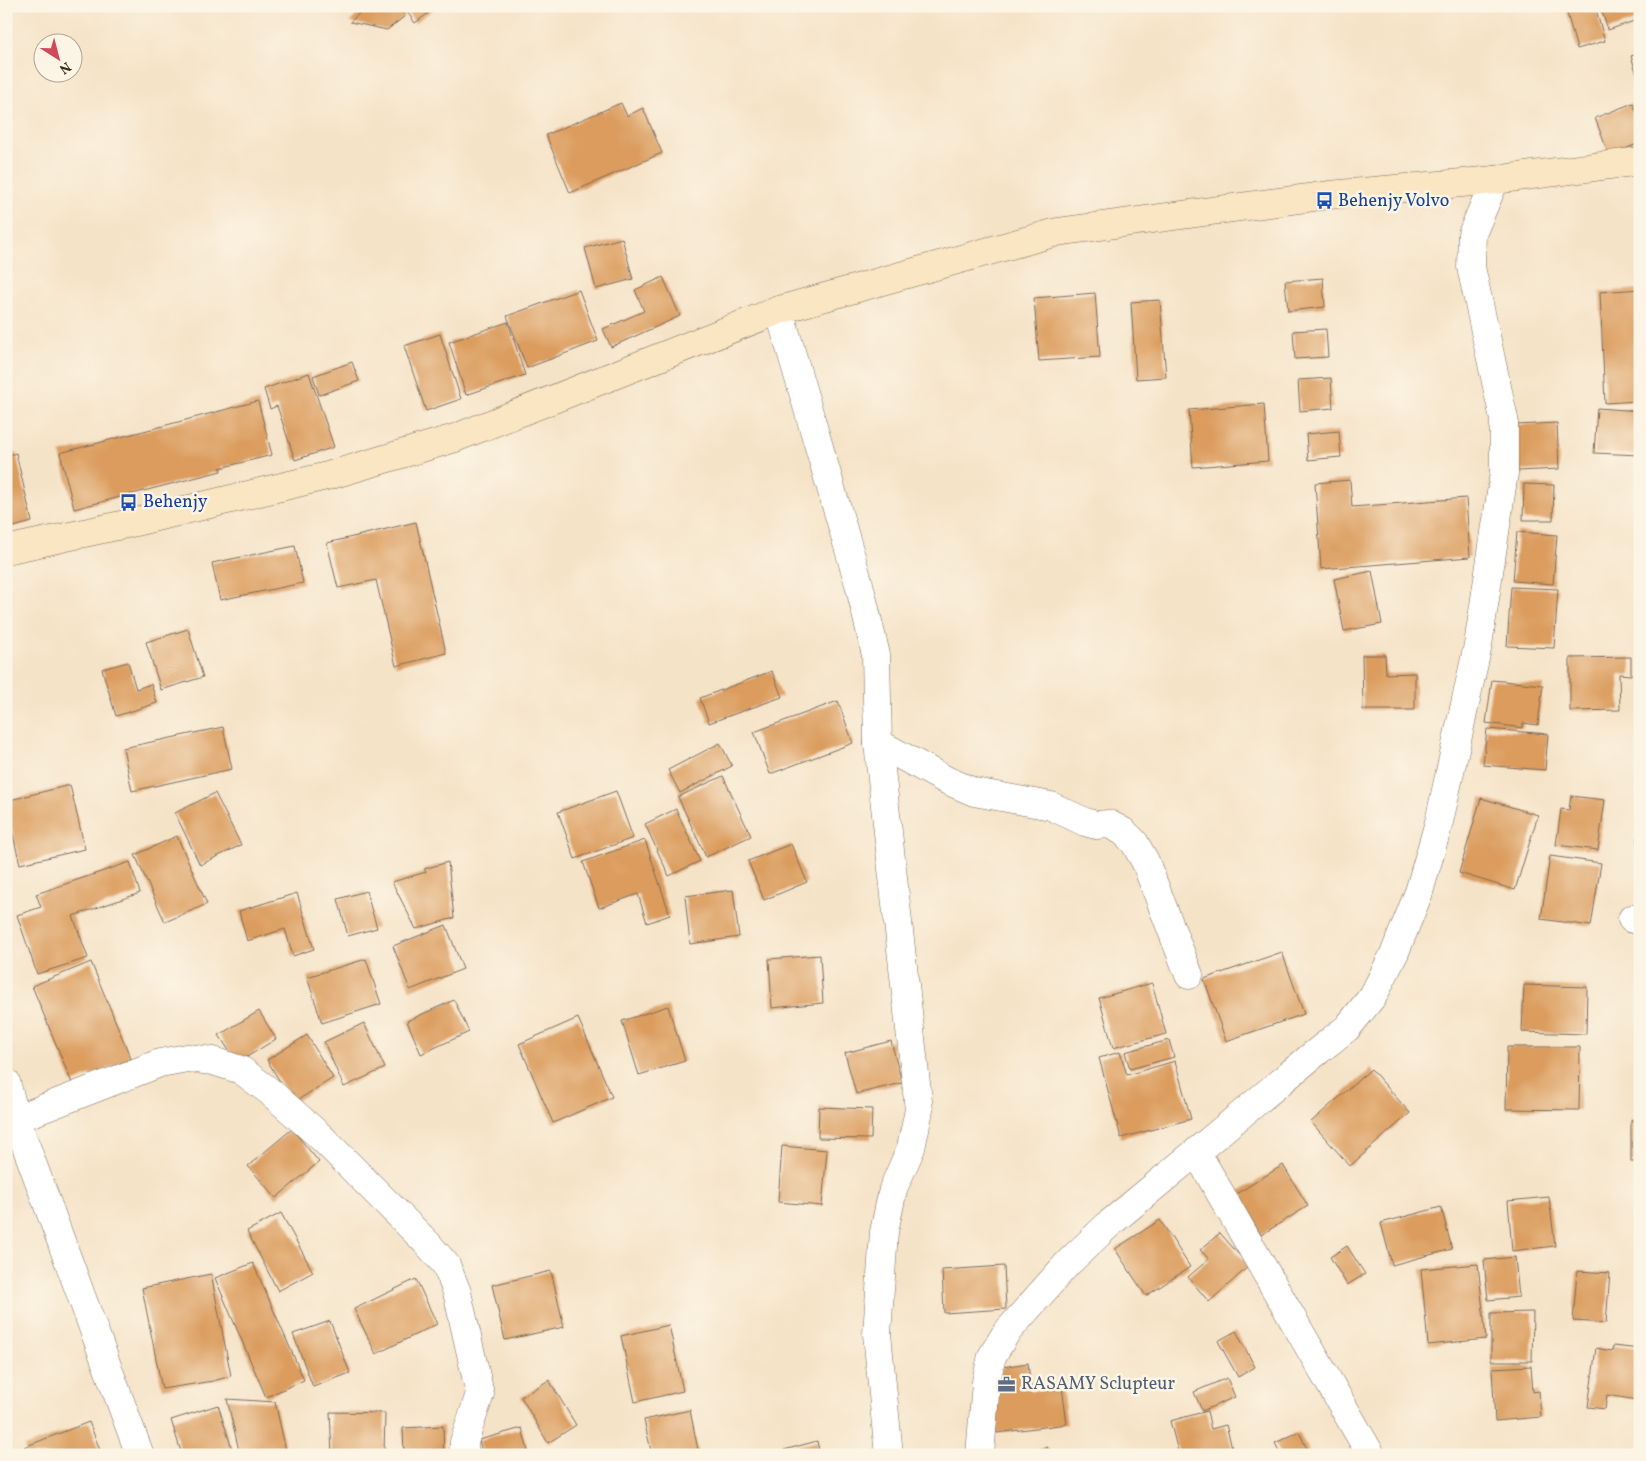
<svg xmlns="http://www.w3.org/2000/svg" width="1646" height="1461" font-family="Vollkorn,serif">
	<rect width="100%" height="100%" fill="#fcf5e5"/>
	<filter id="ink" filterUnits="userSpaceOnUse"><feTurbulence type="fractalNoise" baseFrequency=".02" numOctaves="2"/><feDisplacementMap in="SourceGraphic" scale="10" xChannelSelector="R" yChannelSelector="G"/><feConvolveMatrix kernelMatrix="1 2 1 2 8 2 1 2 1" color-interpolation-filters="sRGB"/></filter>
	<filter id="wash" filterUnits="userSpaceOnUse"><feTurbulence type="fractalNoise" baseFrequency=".0096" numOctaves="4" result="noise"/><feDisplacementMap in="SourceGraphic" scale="20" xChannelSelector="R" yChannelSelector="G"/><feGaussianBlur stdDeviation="1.12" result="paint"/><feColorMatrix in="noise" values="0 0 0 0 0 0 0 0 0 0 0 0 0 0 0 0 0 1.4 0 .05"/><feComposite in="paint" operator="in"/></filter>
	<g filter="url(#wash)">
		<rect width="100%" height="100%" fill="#f5e3c8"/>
		<g id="blocks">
			<g fill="#db9c5d">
				<path d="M 367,6 L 397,6 L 405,16 L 387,30 L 350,22 Z"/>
				<path d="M 403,6 L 438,6 L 415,23 Z"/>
				<path d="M 1565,6 L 1595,6 L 1605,41 L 1577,49 Z"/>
				<path d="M 1600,6 L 1640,6 L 1640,19 L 1608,30 Z"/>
				<path d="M 1640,53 L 1640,81 L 1639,81 L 1631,56 Z"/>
				<path d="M 621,103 L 627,116 L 643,108 L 662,153 L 570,193 L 546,135 Z"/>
				<path d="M 1633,103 L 1640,121 L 1640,143 L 1609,155 L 1595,118 Z"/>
				<path d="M 622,238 L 633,279 L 596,289 L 585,248 Z"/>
				<path d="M 663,277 L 680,316 L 611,347 L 603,329 L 644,311 L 635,290 Z"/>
				<path d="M 1323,278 L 1325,307 L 1288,311 L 1285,281 Z"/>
				<path d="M 1640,289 L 1640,401 L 1605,403 L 1600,292 Z"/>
				<path d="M 579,290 L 598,341 L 527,368 L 507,316 Z"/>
				<path d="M 1095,293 L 1100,357 L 1039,361 L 1034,298 Z"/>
				<path d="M 1160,300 L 1166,377 L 1136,379 L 1131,302 Z"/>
				<path d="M 508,322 L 525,375 L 466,395 L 449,342 Z"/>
				<path d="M 1326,329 L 1328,357 L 1295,359 L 1293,331 Z"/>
				<path d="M 440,334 L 461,399 L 426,411 L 404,346 Z"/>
				<path d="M 352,362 L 359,381 L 319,395 L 313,376 Z"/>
				<path d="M 309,373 L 334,447 L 295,460 L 277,406 L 270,409 L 264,389 Z"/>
				<path d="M 1331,378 L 1333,408 L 1300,411 L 1298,380 Z"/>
				<path d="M 258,401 L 272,455 L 220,468 L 221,471 L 74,509 L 60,453 Z"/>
				<path d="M 1264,404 L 1268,461 L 1193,467 L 1189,410 Z"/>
				<path d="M 1597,408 L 1640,411 L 1640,455 L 1594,453 Z"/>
				<path d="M 1557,423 L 1559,469 L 1518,471 L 1516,425 Z"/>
				<path d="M 1339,431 L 1341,457 L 1308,460 L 1306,434 Z"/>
				<path d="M 16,453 L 32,522 L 6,529 L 6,456 Z"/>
				<path d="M 1350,480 L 1352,507 L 1466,498 L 1470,557 L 1321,569 L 1315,483 Z"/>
				<path d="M 1524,484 L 1554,485 L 1553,520 L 1523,520 Z"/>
				<path d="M 416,522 L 446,653 L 396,666 L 376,580 L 338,588 L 327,543 Z"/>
				<path d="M 1517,532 L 1557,535 L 1553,584 L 1513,581 Z"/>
				<path d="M 295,546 L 303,583 L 220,600 L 212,563 Z"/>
				<path d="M 1372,571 L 1382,624 L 1344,631 L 1334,579 Z"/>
				<path d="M 1511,587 L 1558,589 L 1554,648 L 1507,646 Z"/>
				<path d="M 188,629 L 203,677 L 161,690 L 146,642 Z"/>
				<path d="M 1362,655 L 1385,655 L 1386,674 L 1415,673 L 1415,710 L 1363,710 Z"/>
				<path d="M 1631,657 L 1631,675 L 1619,674 L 1620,710 L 1570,711 L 1570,658 Z"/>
				<path d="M 128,662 L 136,689 L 151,684 L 157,703 L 116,716 L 102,669 Z"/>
				<path d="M 772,671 L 782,697 L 709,723 L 700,698 Z"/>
				<path d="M 1492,680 L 1543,685 L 1538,725 L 1523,723 L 1523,728 L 1486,723 Z"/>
				<path d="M 838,701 L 853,743 L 770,774 L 754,732 Z"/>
				<path d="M 223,727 L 232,769 L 132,791 L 123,748 Z"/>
				<path d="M 1487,729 L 1548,734 L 1545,770 L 1483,765 Z"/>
				<path d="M 720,743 L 732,766 L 680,793 L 668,770 Z"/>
				<path d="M 723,776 L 751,836 L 706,857 L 678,797 Z"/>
				<path d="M 70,785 L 85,849 L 20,864 L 6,807 L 6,801 Z"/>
				<path d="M 616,791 L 633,838 L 575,859 L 558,812 Z"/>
				<path d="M 215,793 L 241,845 L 200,865 L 175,813 Z"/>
				<path d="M 1571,796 L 1605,800 L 1598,850 L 1556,845 L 1561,809 L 1569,810 Z"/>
				<path d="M 1481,798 L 1538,815 L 1515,890 L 1459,873 Z"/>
				<path d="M 676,809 L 700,861 L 669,876 L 645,824 Z"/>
				<path d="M 1637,810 L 1640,810 L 1640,856 L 1638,856 Z"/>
				<path d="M 177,836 L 207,904 L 165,922 L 135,855 Z"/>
				<path d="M 645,840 L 670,915 L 647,923 L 638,894 L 599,908 L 583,862 Z"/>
				<path d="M 791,844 L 807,882 L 764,900 L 748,861 Z"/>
				<path d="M 1550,856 L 1601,863 L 1591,926 L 1541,919 Z"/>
				<path d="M 130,862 L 140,893 L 73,916 L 88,958 L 37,974 L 17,915 L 41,907 L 36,894 Z"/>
				<path d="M 448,862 L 454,918 L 416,929 L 392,882 L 426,872 L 424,869 Z"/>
				<path d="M 733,890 L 739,937 L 690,944 L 685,896 Z"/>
				<path d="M 366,891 L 377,928 L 348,936 L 338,899 Z"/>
				<path d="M 297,893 L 314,949 L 293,956 L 285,929 L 247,941 L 239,911 Z"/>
				<path d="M 446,925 L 463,969 L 410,990 L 393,946 Z"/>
				<path d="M 1282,952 L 1304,1014 L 1226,1041 L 1204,979 Z"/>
				<path d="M 820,955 L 823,1003 L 772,1008 L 769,959 Z"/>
				<path d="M 366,959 L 381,1004 L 322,1023 L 307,977 Z"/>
				<path d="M 91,962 L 131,1059 L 72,1083 L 32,986 Z"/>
				<path d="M 1152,983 L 1166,1034 L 1113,1048 L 1099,998 Z"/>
				<path d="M 1524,985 L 1587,987 L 1586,1034 L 1522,1032 Z"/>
				<path d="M 454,1000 L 469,1032 L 421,1054 L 407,1021 Z"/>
				<path d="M 668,1006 L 685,1061 L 639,1075 L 622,1021 Z"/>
				<path d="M 259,1011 L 276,1039 L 237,1063 L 219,1035 Z"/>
				<path d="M 578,1018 L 612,1097 L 553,1123 L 519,1044 Z"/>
				<path d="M 364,1023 L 385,1068 L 344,1087 L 324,1042 Z"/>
				<path d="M 307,1035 L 333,1078 L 293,1103 L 267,1060 Z"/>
				<path d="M 1169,1040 L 1174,1057 L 1130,1069 L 1125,1052 Z"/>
				<path d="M 891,1041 L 902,1083 L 856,1094 L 845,1053 Z"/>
				<path d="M 1507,1047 L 1580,1047 L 1579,1110 L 1506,1109 Z"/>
				<path d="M 1120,1052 L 1127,1075 L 1175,1061 L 1191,1119 L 1121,1138 L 1099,1058 Z"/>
				<path d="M 1371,1069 L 1410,1113 L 1350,1166 L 1311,1122 Z"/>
				<path d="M 819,1107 L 872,1109 L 871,1139 L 818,1138 Z"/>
				<rect x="1631" y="1120" width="9" height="42"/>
				<path d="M 292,1129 L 319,1162 L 276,1198 L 248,1166 Z"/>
				<path d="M 782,1146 L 827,1150 L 822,1206 L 778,1202 Z"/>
				<path d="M 1283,1165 L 1308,1206 L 1261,1235 L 1236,1194 Z"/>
				<path d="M 1549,1197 L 1555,1246 L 1512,1251 L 1508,1201 Z"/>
				<path d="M 1441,1207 L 1452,1249 L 1392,1265 L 1381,1223 Z"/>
				<path d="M 281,1213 L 313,1272 L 278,1291 L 247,1231 Z"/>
				<path d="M 1160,1220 L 1190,1267 L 1146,1296 L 1115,1249 Z"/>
				<path d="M 1220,1233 L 1249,1266 L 1209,1302 L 1188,1277 L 1209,1259 L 1200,1250 Z"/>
				<path d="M 1347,1246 L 1365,1274 L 1347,1285 L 1330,1257 Z"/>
				<path d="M 1515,1257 L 1519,1297 L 1488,1300 L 1484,1260 Z"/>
				<path d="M 253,1263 L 304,1380 L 266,1397 L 215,1278 Z"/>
				<path d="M 1478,1264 L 1486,1339 L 1428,1345 L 1421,1269 Z"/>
				<path d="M 1004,1266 L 1006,1309 L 944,1313 L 942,1270 Z"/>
				<path d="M 551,1271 L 564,1327 L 505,1340 L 492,1285 Z"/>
				<path d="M 1577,1271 L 1610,1273 L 1606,1323 L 1573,1321 Z"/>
				<path d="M 211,1274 L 231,1376 L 213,1381 L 162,1389 L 142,1288 Z"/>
				<path d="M 416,1279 L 437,1324 L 376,1354 L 354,1309 Z"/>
				<path d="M 1533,1312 L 1532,1361 L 1491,1361 L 1491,1313 Z"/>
				<path d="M 330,1321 L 350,1373 L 313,1387 L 293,1334 Z"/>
				<path d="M 669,1325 L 683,1391 L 635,1402 L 621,1336 Z"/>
				<path d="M 1236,1331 L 1255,1367 L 1238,1377 L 1218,1341 Z"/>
				<path d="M 1613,1346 L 1640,1349 L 1640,1376 L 1637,1400 L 1607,1395 L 1605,1409 L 1588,1407 L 1596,1348 L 1612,1351 Z"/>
				<path d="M 1028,1363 L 1031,1391 L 1062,1387 L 1067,1424 L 997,1433 L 989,1369 Z"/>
				<path d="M 1531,1366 L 1533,1392 L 1539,1391 L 1541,1417 L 1495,1421 L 1492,1368 Z"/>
				<path d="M 1227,1378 L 1235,1397 L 1202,1411 L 1194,1392 Z"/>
				<path d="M 549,1380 L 576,1425 L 548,1443 L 521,1397 Z"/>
				<path d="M 227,1399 L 275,1402 L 287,1455 L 240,1455 Z"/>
				<path d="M 218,1405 L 234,1455 L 182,1455 L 171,1420 Z"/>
				<path d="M 690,1410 L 699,1455 L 652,1455 L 644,1420 Z"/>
				<path d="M 1207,1411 L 1211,1429 L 1226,1425 L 1234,1455 L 1179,1455 L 1170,1421 Z"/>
				<path d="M 330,1412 L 385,1413 L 384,1455 L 332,1455 Z"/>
				<path d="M 89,1422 L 102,1455 L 27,1455 L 24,1447 Z"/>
				<path d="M 443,1426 L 444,1455 L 404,1455 L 403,1428 Z"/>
				<path d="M 522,1428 L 529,1455 L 483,1455 L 479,1440 Z"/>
				<path d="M 1299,1432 L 1310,1455 L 1281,1455 L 1275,1443 Z"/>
				<path d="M 817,1441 L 820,1455 L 786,1455 L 784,1450 Z"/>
				<path d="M 1047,1447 L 1049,1455 L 1025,1455 L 1025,1454 Z"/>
			</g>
		</g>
	</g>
	<g filter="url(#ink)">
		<use href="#blocks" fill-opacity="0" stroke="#7c6b5a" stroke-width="1"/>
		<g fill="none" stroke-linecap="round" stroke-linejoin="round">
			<defs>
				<g id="street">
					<path d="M 779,310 L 859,584 L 876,655 L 878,743 L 919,1110 L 911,1148 L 893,1189 L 884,1232 L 877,1334 L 889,1455"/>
					<path d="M 878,743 L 946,780 L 974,792 L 1051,806 L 1085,822 L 1096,825 L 1109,824 L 1124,832 L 1134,842 L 1145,861 L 1189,975"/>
					<path d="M 1632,919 L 1640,918"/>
					<path d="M 6,1082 L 16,1119 L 140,1455"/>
					<path d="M 16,1119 L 160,1063 L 187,1058 L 213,1061 L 241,1070 L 269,1091 L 321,1137 L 427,1243 L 446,1265 L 457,1292 L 480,1394 L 464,1442 L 464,1455"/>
					<path d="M 1197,1153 L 1371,1455"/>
					<path d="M 980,1455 L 986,1382 L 992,1356 L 1006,1333 L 1068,1263 L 1109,1224 L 1313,1055 L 1347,1028 L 1373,996 L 1395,952 L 1419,892 L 1439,822 L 1478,645 L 1504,473 L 1504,419 L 1471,267 L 1472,234 L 1495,180"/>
				</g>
				<path id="secondary" d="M 6,550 L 135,522 L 331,475 L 455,438 L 779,310 L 1057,232 L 1329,195 L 1495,180 L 1640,161"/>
			</defs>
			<use href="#street" stroke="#7c6b5a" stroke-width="29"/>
			<use href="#secondary" stroke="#7c6b5a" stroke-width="29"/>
			<use href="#street" stroke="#fff" stroke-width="28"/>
			<use href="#secondary" stroke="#fbe6c4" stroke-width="28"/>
		</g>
	</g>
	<defs>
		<symbol id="bus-bare" viewBox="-9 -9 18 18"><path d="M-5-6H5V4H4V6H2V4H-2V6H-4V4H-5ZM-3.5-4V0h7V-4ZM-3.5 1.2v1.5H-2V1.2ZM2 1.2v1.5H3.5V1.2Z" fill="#1a4fb4" stroke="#fcf5e5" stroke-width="2.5" paint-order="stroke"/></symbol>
		<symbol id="office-bare" viewBox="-9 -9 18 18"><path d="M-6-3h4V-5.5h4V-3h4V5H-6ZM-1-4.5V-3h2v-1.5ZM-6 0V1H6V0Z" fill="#5c6f8a" stroke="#fcf5e5" stroke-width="2.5" paint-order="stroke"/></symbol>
	</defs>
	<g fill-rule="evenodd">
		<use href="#bus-bare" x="1312" y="188" width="25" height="25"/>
		<use href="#bus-bare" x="116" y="490" width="25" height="25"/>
		<use href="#office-bare" x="994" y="1372" width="25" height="25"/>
	</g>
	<g text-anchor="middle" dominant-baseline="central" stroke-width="5" stroke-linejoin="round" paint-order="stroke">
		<g font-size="18" fill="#164399" stroke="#fcf5e5" text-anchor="start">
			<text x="1338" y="201">Behenjy Volvo</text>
			<text x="143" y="502">Behenjy</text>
		</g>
		<g font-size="18" fill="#4e5e75" stroke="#fcf5e5" text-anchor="start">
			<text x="1021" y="1384">RASAMY Sclupteur</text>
		</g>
	</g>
	<rect width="1646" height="1461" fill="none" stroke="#fcf5e5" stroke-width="25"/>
	<g transform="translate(58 58) rotate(144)"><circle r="24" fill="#fcf5e5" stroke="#afa495"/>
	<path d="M0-4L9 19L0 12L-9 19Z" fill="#d1495b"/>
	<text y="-8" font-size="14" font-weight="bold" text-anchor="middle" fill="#3b2a1e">N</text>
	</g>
</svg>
